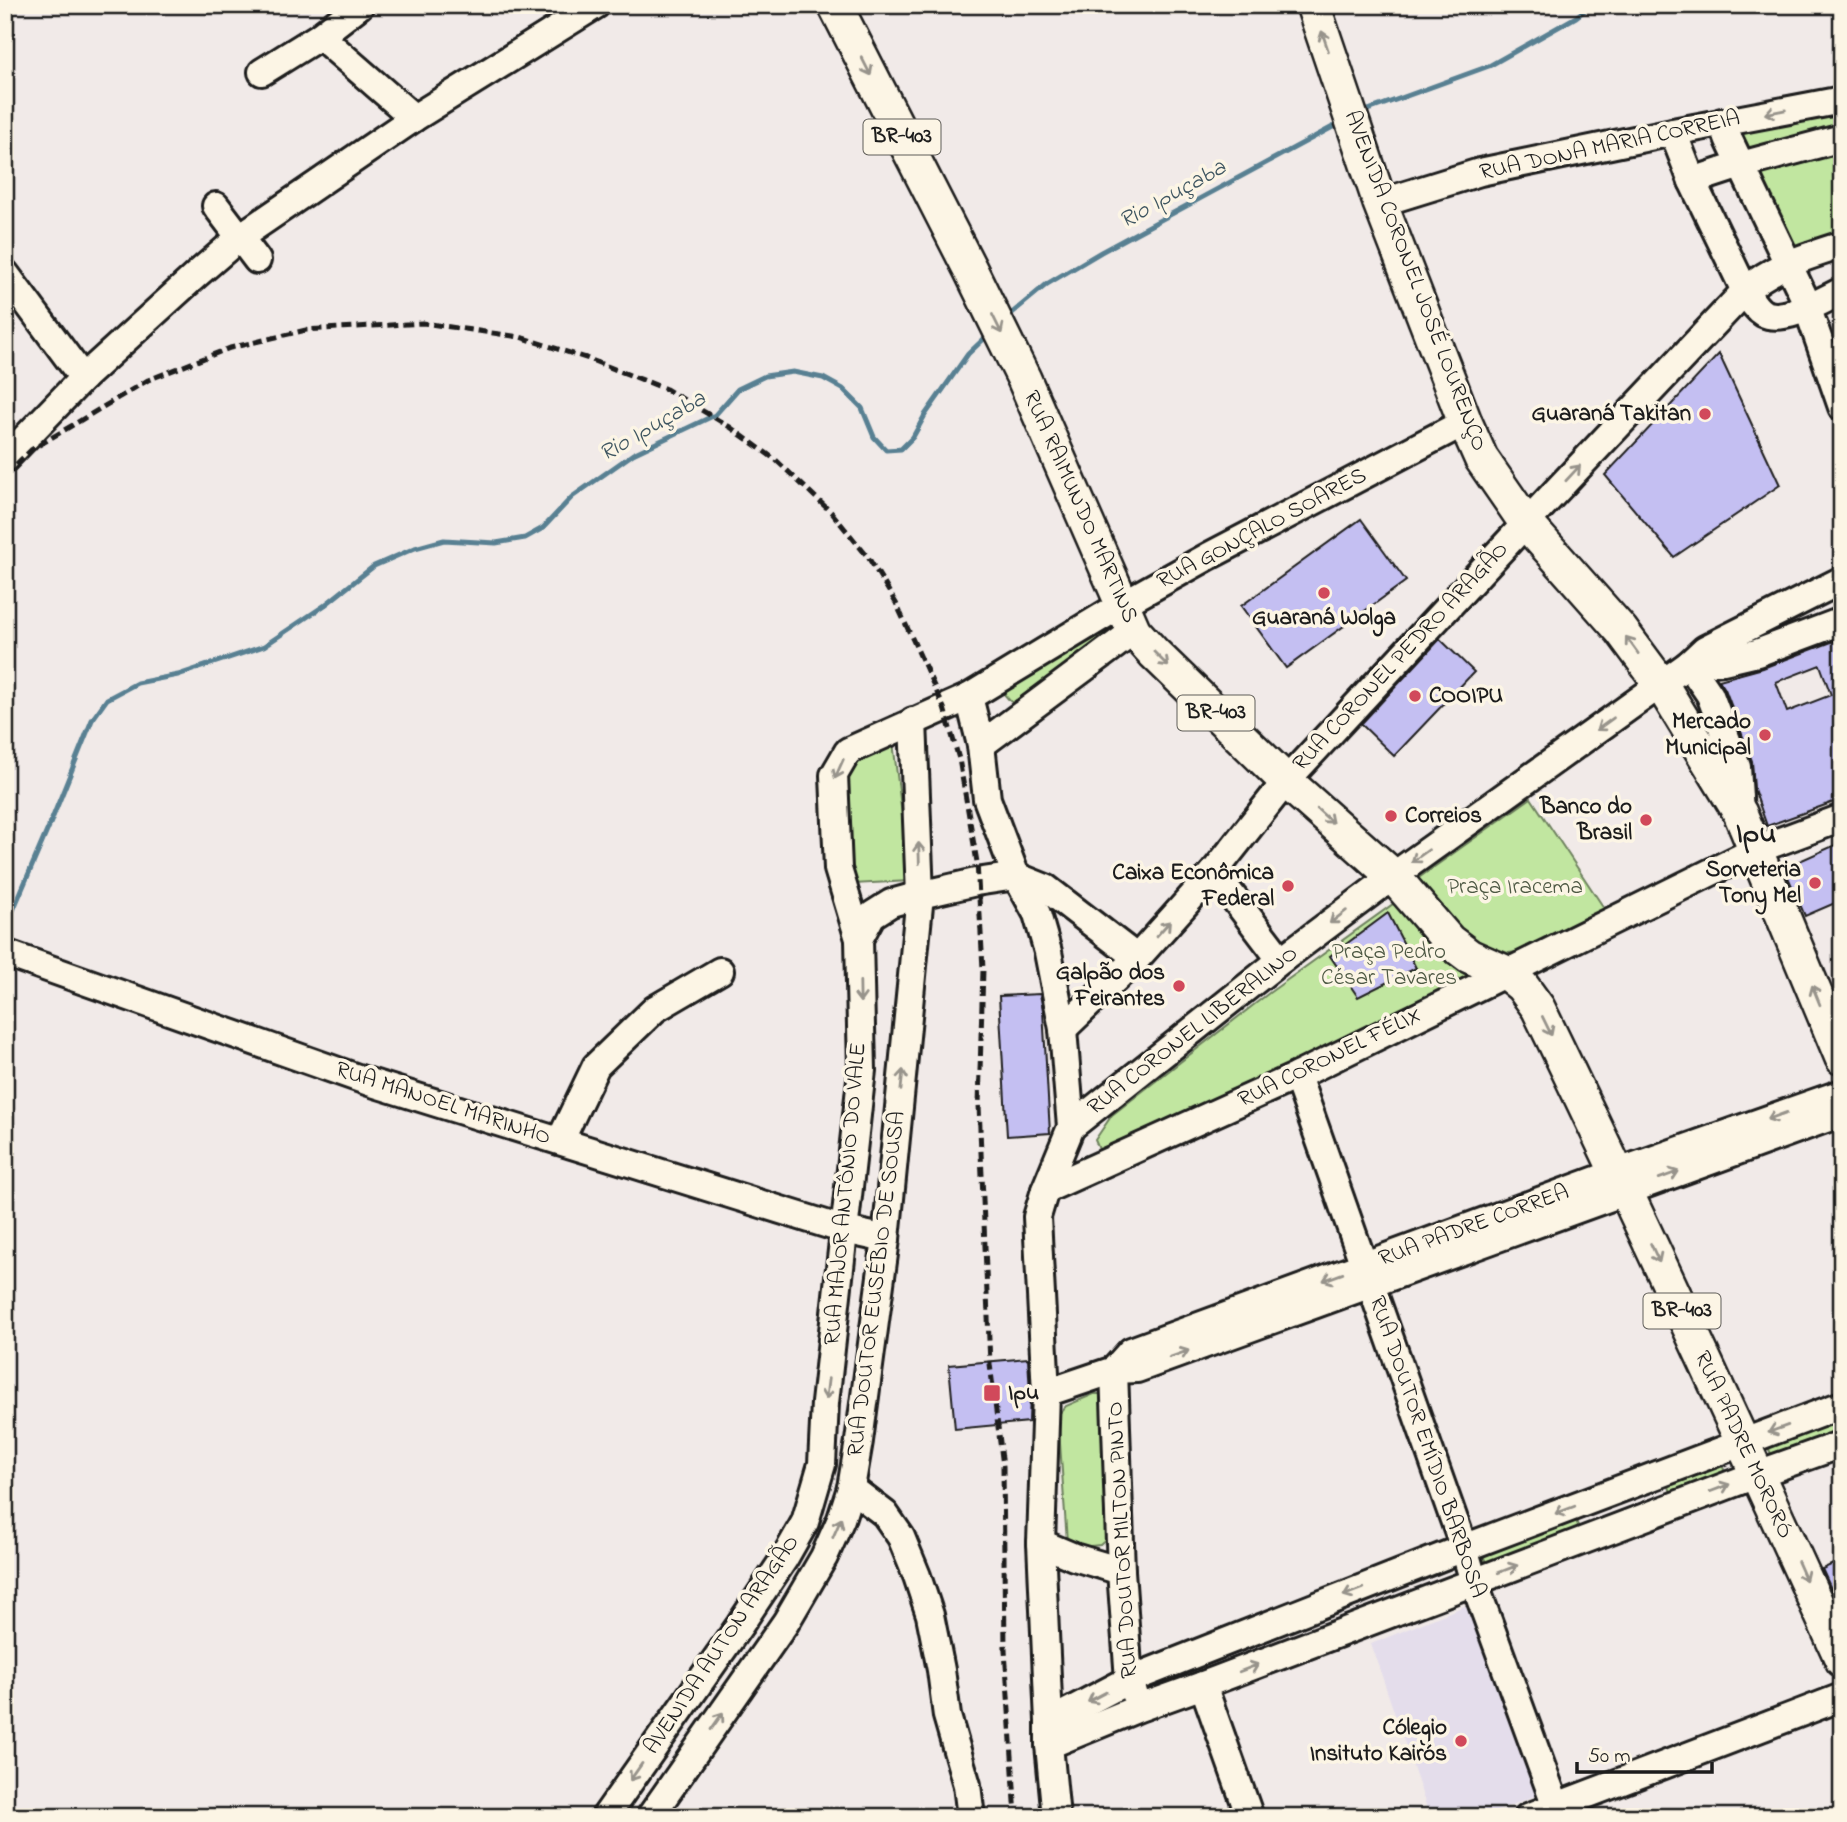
<svg xmlns="http://www.w3.org/2000/svg" width="1847" height="1822" font-family="'Indie Flower',sans-serif">
	<rect width="100%" height="100%" fill="#f1eae8"/>
	<filter id="ink" filterUnits="userSpaceOnUse"><feTurbulence type="fractalNoise" baseFrequency=".0143" numOctaves="2"/><feDisplacementMap in="SourceGraphic" scale="14" xChannelSelector="R" yChannelSelector="G"/><feConvolveMatrix kernelMatrix="1 2 1 2 8 2 1 2 1" color-interpolation-filters="sRGB"/></filter>
	<g filter="url(#ink)">
		<path fill="#e4ddeb" d="M 1467,1605 L 1499,1688 L 1537,1795 L 1481,1817 L 1430,1817 L 1371,1644 Z"/>
		<g fill="#c1e6a0" stroke="#6e815e" stroke-width="2">
			<path d="M 1842,106 L 1842,131 L 1744,155 L 1735,128 Z"/>
			<path d="M 1842,143 L 1842,239 L 1791,256 L 1757,169 Z"/>
			<path d="M 1110,624 L 1115,629 L 1015,704 L 1010,701 L 1003,693 Z"/>
			<path d="M 893,742 L 910,881 L 853,884 L 842,789 L 853,760 Z"/>
			<path d="M 1531,798 L 1606,911 L 1526,951 L 1508,953 L 1465,938 L 1413,882 Z"/>
			<path d="M 1400,899 L 1447,961 L 1468,977 L 1466,983 L 1101,1154 L 1095,1140 L 1112,1115 L 1269,993 Z"/>
			<path d="M 1094,1394 L 1105,1394 L 1108,1538 L 1100,1545 L 1072,1548 L 1067,1542 L 1058,1415 L 1066,1406 Z"/>
			<path d="M 1842,1419 L 1842,1433 L 1773,1459 L 1768,1447 Z"/>
			<path d="M 1721,1462 L 1726,1475 L 1672,1496 L 1668,1483 Z"/>
			<path d="M 1575,1518 L 1580,1531 L 1487,1565 L 1482,1553 Z"/>
		</g>
		<g fill="none" stroke-linecap="round" stroke-linejoin="round">
			<g stroke="#598092" stroke-width="5">
				<path d="M 1360,113 L 1489,66 L 1576,17 L 1591,5"/>
				<path d="M 1006,318 L 1047,284 L 1101,252 L 1342,122"/>
				<path d="M 5,929 L 50,824 L 92,720 L 107,699 L 137,683 L 178,675 L 264,646 L 325,605 L 374,566 L 415,548 L 444,540 L 496,543 L 525,538 L 543,528 L 572,497 L 633,454 L 715,415 L 738,389 L 765,376 L 793,372 L 823,378 L 843,389 L 862,408 L 874,437 L 886,450 L 901,449 L 913,437 L 925,415 L 968,354 L 989,334"/>
			</g>
		</g>
		<g fill="#c4bff2" stroke="#1c1c1c" stroke-width="2" fill-rule="evenodd">
			<path d="M 1719,354 L 1780,485 L 1674,557 L 1605,475 Z"/>
			<path d="M 1361,519 L 1406,581 L 1286,668 L 1241,606 Z"/>
			<path d="M 1842,638 L 1842,799 L 1767,826 L 1754,789 L 1752,761 L 1725,689 L 1719,680 L 1763,668 ZM 1820,665 L 1831,695 L 1787,712 L 1776,682 Z"/>
			<path d="M 1440,639 L 1474,672 L 1394,756 L 1361,724 Z"/>
			<path d="M 1842,842 L 1842,900 L 1805,916 L 1784,868 Z"/>
			<path d="M 1388,913 L 1416,968 L 1358,997 L 1330,956 Z"/>
			<path d="M 1040,994 L 1043,1010 L 1050,1133 L 1007,1136 L 999,996 Z"/>
			<path d="M 1028,1358 L 1030,1393 L 1029,1422 L 955,1429 L 949,1365 Z"/>
			<path d="M 1842,1560 L 1842,1613 L 1822,1569 Z"/>
		</g>
		<g fill="none" stroke-linecap="round" stroke-linejoin="round">
			<defs>
				<g id="minor">
					<path d="M 320,36 L 414,118"/>
					<path d="M 262,72 L 320,36 L 360,5"/>
					<path d="M 1722,122 L 1729,140 L 1803,295 L 1842,407"/>
					<path d="M 1673,132 L 1692,181 L 1745,291 C 1751,300 1755,308 1763,313 C 1784,324 1823,300 1842,291"/>
					<path d="M 1692,181 L 1741,165 L 1842,138"/>
					<path d="M 1380,203 L 1480,172 L 1673,132 L 1842,100"/>
					<path d="M 216,206 L 257,260"/>
					<path d="M 5,273 L 83,378"/>
					<path d="M 5,459 L 83,378 L 195,276 L 240,237 L 414,118 L 596,5"/>
					<path d="M 1689,664 L 1710,695 L 1737,767 L 1740,812"/>
					<path d="M 1689,664 L 1723,661 L 1757,653 L 1842,621"/>
					<path d="M 969,697 L 981,745 L 987,799 L 1016,876 L 1037,914 L 1048,952 L 1063,1029 L 1071,1127 L 1045,1190 L 1037,1217 L 1046,1393 L 1041,1543 L 1049,1722 L 1049,1745 L 1056,1817"/>
					<path d="M 981,745 L 1134,631"/>
					<path d="M 1214,872 L 1281,960"/>
					<path d="M 859,939 L 872,915 L 891,903 L 920,895 L 976,882 L 1016,876 L 1046,888 L 1137,958"/>
					<path d="M 5,953 L 369,1082 L 845,1230 L 886,1239"/>
					<path d="M 1063,1029 L 1137,958 L 1214,872 L 1286,781 L 1526,523 L 1745,291 C 1772,266 1808,256 1842,245"/>
					<path d="M 1297,1076 L 1464,1548 L 1474,1582 L 1560,1817"/>
					<path d="M 1071,1127 L 1281,960 L 1393,876 L 1689,664 L 1705,649 L 1842,580"/>
					<path d="M 560,1141 L 596,1066 L 655,1009 L 720,971"/>
					<path d="M 1045,1190 L 1297,1076 L 1756,850 L 1842,818"/>
					<path d="M 1114,1370 L 1131,1351 L 1618,1172 L 1842,1093"/>
					<path d="M 1114,1370 L 1121,1571 L 1129,1680 L 1134,1693"/>
					<path d="M 1046,1393 L 1114,1370 L 1137,1369 L 1842,1113"/>
					<path d="M 851,1488 L 885,1514 L 901,1537 L 917,1576 L 930,1615 L 941,1670 L 947,1716 L 967,1785 L 971,1817"/>
					<path d="M 1041,1543 L 1074,1557 L 1121,1571"/>
					<path d="M 1203,1685 L 1250,1817"/>
					<path d="M 1049,1722 L 1129,1680 L 1464,1548 L 1842,1405"/>
					<path d="M 1049,1745 L 1139,1708 L 1203,1685 L 1758,1474 L 1842,1444"/>
					<path d="M 605,1817 L 740,1625 L 784,1559 L 805,1522 L 822,1464 L 825,1403 L 862,1070 L 859,939 L 838,869 L 834,775 L 848,751 L 969,697 L 1121,605 L 1209,556 L 1465,422"/>
					<path d="M 650,1817 L 786,1622 L 824,1557 L 841,1519 L 851,1488 L 859,1441 L 886,1239 L 920,895 L 913,721"/>
					<path d="M 1528,1817 L 1842,1697"/>
				</g>
				<g id="major">
					<path d="M 835,5 L 970,269 L 1024,379 L 1134,631 L 1154,653 L 1286,781 L 1393,876 L 1449,941 L 1469,956 L 1505,972 L 1522,986 L 1538,1008 C 1643,1224 1743,1442 1842,1660"/>
					<path d="M 1313,5 L 1380,203 L 1465,422 L 1481,458 L 1526,523 L 1621,630 L 1661,684 L 1740,813 L 1842,1058"/>
				</g>
			</defs>
			<use href="#minor" stroke="#1c1c1c" stroke-width="32"/>
			<use href="#major" stroke="#1c1c1c" stroke-width="38"/>
			<use href="#minor" stroke="#fcf5e5" stroke-width="26"/>
			<use href="#major" stroke="#fcf5e5" stroke-width="33"/>
			<path stroke="#1c1c1c" stroke-width="5" stroke-dasharray="10 5" stroke-linecap="butt" d="M 5,475 L 31,450 L 148,380 L 230,348 L 306,330 L 423,323 L 520,337 L 586,358 L 666,389 L 730,427 L 776,460 L 832,513 L 868,557 L 896,603 L 944,708 L 959,759 L 977,862 L 983,969 L 979,1105 L 990,1364 L 1003,1466 L 1005,1650 L 1016,1817"/>
		</g>
		<defs><path id="oneway-shaft" d="M-6 0H5M1.5-3L5.5 0L1.5 3" fill="none" stroke-width="1.6" stroke-linecap="round" stroke-linejoin="round" transform="scale(1.75)"/></defs>
		<g stroke="#97938b">
			<use href="#oneway-shaft" transform="translate(1325 41) rotate(-109)"/>
			<use href="#oneway-shaft" transform="translate(866 66) rotate(63)"/>
			<use href="#oneway-shaft" transform="translate(1775 112) rotate(169)"/>
			<use href="#oneway-shaft" transform="translate(997 324) rotate(64)"/>
			<use href="#oneway-shaft" transform="translate(1573 473) rotate(-47)"/>
			<use href="#oneway-shaft" transform="translate(1632 645) rotate(-126)"/>
			<use href="#oneway-shaft" transform="translate(1161 659) rotate(45)"/>
			<use href="#oneway-shaft" transform="translate(1605 724) rotate(144)"/>
			<use href="#oneway-shaft" transform="translate(839 769) rotate(114)"/>
			<use href="#oneway-shaft" transform="translate(1325 816) rotate(42)"/>
			<use href="#oneway-shaft" transform="translate(919 853) rotate(-92)"/>
			<use href="#oneway-shaft" transform="translate(1420 856) rotate(144)"/>
			<use href="#oneway-shaft" transform="translate(1338 917) rotate(143)"/>
			<use href="#oneway-shaft" transform="translate(1163 929) rotate(-48)"/>
			<use href="#oneway-shaft" transform="translate(860 992) rotate(89)"/>
			<use href="#oneway-shaft" transform="translate(1816 995) rotate(-112)"/>
			<use href="#oneway-shaft" transform="translate(1547 1026) rotate(64)"/>
			<use href="#oneway-shaft" transform="translate(902 1080) rotate(-84)"/>
			<use href="#oneway-shaft" transform="translate(1777 1116) rotate(160)"/>
			<use href="#oneway-shaft" transform="translate(1669 1175) rotate(-20)"/>
			<use href="#oneway-shaft" transform="translate(1655 1253) rotate(65)"/>
			<use href="#oneway-shaft" transform="translate(1333 1277) rotate(160)"/>
			<use href="#oneway-shaft" transform="translate(1179 1354) rotate(-20)"/>
			<use href="#oneway-shaft" transform="translate(827 1389) rotate(97)"/>
			<use href="#oneway-shaft" transform="translate(1778 1429) rotate(160)"/>
			<use href="#oneway-shaft" transform="translate(1720 1488) rotate(-21)"/>
			<use href="#oneway-shaft" transform="translate(1565 1510) rotate(159)"/>
			<use href="#oneway-shaft" transform="translate(837 1528) rotate(-66)"/>
			<use href="#oneway-shaft" transform="translate(1508 1569) rotate(-21)"/>
			<use href="#oneway-shaft" transform="translate(1802 1571) rotate(66)"/>
			<use href="#oneway-shaft" transform="translate(1353 1592) rotate(159)"/>
			<use href="#oneway-shaft" transform="translate(1249 1668) rotate(-21)"/>
			<use href="#oneway-shaft" transform="translate(1097 1697) rotate(152)"/>
			<use href="#oneway-shaft" transform="translate(717 1721) rotate(-55)"/>
			<use href="#oneway-shaft" transform="translate(636 1772) rotate(125)"/>
		</g>
	</g>
	<g fill="#d1495b" stroke="#fcf5e5" stroke-width="2.5">
		<circle cx="1705" cy="414" r="7"/>
		<circle cx="1324" cy="593" r="7"/>
		<circle cx="1415" cy="696" r="7"/>
		<circle cx="1765" cy="735" r="7"/>
		<circle cx="1391" cy="816" r="7"/>
		<circle cx="1646" cy="820" r="7"/>
		<circle cx="1815" cy="883" r="7"/>
		<circle cx="1288" cy="886" r="7"/>
		<circle cx="1179" cy="986" r="7"/>
		<rect x="983" y="1384" width="18" height="18" rx="3.5"/>
		<circle cx="1461" cy="1741" r="7"/>
	</g>
	<g text-anchor="middle" dominant-baseline="central" stroke-width="7" stroke-linejoin="round" paint-order="stroke">
		<g fill="#fcf5e5" stroke="#5f5d58" stroke-width="2">
			<rect x="863.5" y="119.5" width="77" height="35" rx="5"/>
			<rect x="1177.5" y="695.5" width="77" height="35" rx="5"/>
			<rect x="1643.5" y="1293.5" width="77" height="35" rx="5"/>
		</g>
		<g font-size="21" font-weight="bold" fill="#1c1c1c">
			<text x="902" y="137">BR-403</text>
			<text x="1216" y="713">BR-403</text>
			<text x="1682" y="1311">BR-403</text>
		</g>
		<g font-size="23" fill="#1c1c1c" stroke="#fcf5e5">
			<text transform="translate(1610 146) rotate(-12)">RUA DONA MARIA CORREIA</text>
			<text transform="translate(1415 281) rotate(69)">AVENIDA CORONEL JOSÉ LOURENÇO</text>
			<text transform="translate(1080 507) rotate(66)">RUA RAIMUNDO MARTINS</text>
			<text transform="translate(1262 529) rotate(-28)">RUA GONÇALO SOARES</text>
			<text transform="translate(1401 657) rotate(-47)">RUA CORONEL PEDRO ARAGÃO</text>
			<text transform="translate(1193 1031) rotate(-38)">RUA CORONEL LIBERALINO</text>
			<text transform="translate(1330 1058) rotate(-26)">RUA CORONEL FÉLIX</text>
			<text transform="translate(443 1104) rotate(18)">RUA MANOEL MARINHO</text>
			<text transform="translate(846 1194) rotate(-85)">RUA MAJOR ANTÔNIO DO VALE</text>
			<text transform="translate(1474 1226) rotate(-20)">RUA PADRE CORREA</text>
			<text transform="translate(877 1284) rotate(-83)">RUA DOUTOR EUSÉBIO DE SOUSA</text>
			<text transform="translate(1743 1445) rotate(65)">RUA PADRE MORORÓ</text>
			<text transform="translate(1427 1447) rotate(71)">RUA DOUTOR EMÍDIO BARBOSA</text>
			<text transform="translate(1123 1540) rotate(-93)">RUA DOUTOR MILTON PINTO</text>
			<text transform="translate(722 1645) rotate(-56)">AVENIDA AUTON ARAGÃO</text>
		</g>
		<g font-size="23" font-weight="bold" fill="#1c1c1c" stroke="#fcf5e5" text-anchor="end">
			<text x="1691" y="414">Guaraná Takitan</text>
			<text x="1324" y="618" text-anchor="middle">Guaraná Wolga</text>
			<text x="1429" y="696" text-anchor="start">COOIPU</text>
			<text x="1751" y="722">Mercado<tspan x="1751" dy="26">Municipal</tspan></text>
			<text x="1632" y="807">Banco do<tspan x="1632" dy="26">Brasil</tspan></text>
			<text x="1405" y="816" text-anchor="start">Correios</text>
			<text x="1801" y="870">Sorveteria<tspan x="1801" dy="26">Tony Mel</tspan></text>
			<text x="1274" y="873">Caixa Econômica<tspan x="1274" dy="26">Federal</tspan></text>
			<text x="1165" y="973">Galpão dos<tspan x="1165" dy="26">Feirantes</tspan></text>
			<text x="1008" y="1393" text-anchor="start">Ipu</text>
			<text x="1447" y="1728">Cólegio<tspan x="1447" dy="26">Insituto Kairós</tspan></text>
		</g>
		<g font-size="23" fill="#4e5944" stroke="#fcf5e5">
			<text x="1515" y="887">Praça Iracema</text>
			<text x="1389" y="952">Praça Pedro<tspan x="1389" dy="26">César Tavares</tspan></text>
		</g>
		<g font-size="24" font-style="italic" fill="#3f5661" stroke="#fcf5e5">
			<text transform="translate(1173 195) rotate(-29)">Rio Ipuçaba</text>
			<text transform="translate(653 427) rotate(-30)">Rio Ipuçaba</text>
		</g>
		<g font-size="30" font-weight="bold" fill="#1c1c1c" stroke="#fcf5e5">
			<text x="1756" y="835">Ipu</text>
		</g>
	</g>
	<rect width="1847" height="1822" fill="none" stroke="#fcf5e5" stroke-width="28"/>
	<rect x="14" y="14" width="1819" height="1794" fill="none" stroke="#1c1c1c" stroke-width="2.5" filter="url(#ink)"/>
	<path d="M1577 1762v10h135v-10" fill="none" stroke="#1c1c1c" stroke-width="3.5"/>
	<text x="1588" y="1762" font-size="21" fill="#1c1c1c" stroke="#fcf5e5" stroke-width="5" paint-order="stroke">50 m</text>
</svg>
